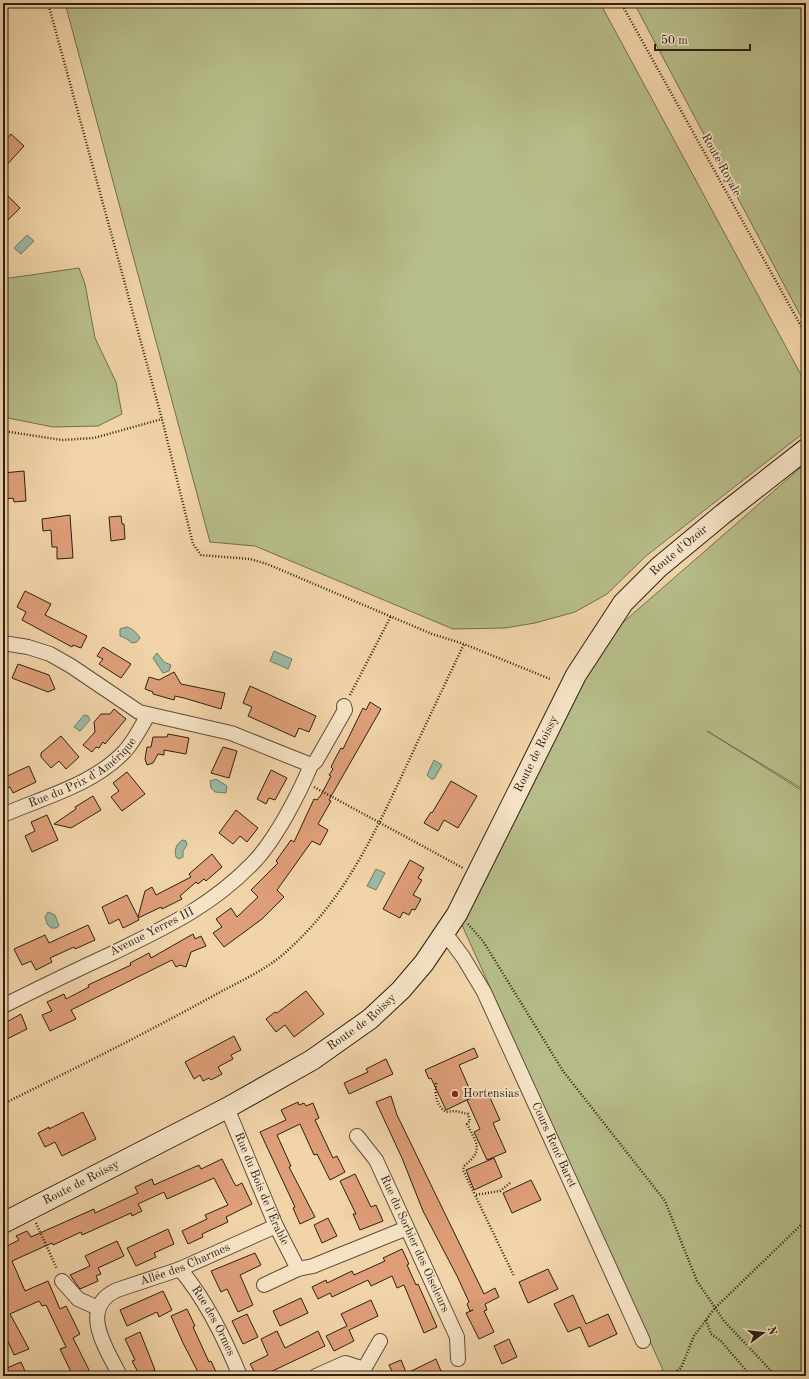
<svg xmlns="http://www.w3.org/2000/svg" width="809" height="1379" font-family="'Old Standard TT',serif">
	<rect width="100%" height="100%" fill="#f1d4a8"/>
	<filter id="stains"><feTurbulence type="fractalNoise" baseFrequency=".005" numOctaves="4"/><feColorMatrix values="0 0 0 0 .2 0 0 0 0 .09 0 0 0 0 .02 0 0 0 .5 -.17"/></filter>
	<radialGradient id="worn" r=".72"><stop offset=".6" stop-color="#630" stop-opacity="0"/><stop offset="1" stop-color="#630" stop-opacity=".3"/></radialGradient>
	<g fill="#b7bd8a" stroke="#726e4f">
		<path d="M 65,3 L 600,3 L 806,384 L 806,431 L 646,556 L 607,594 L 575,612 L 535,623 L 505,628 L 453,629 L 255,546 L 210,542 Z"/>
		<path d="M 634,3 L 806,3 L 806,326 Z"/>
		<path d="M 79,268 L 85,284 L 95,338 L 116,382 L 122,414 L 98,426 L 53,427 L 3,417 L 3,279 Z"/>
		<path d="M 806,463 L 806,791 L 707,731 L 806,793 L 806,1376 L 651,1376 L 663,1370 L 457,914 L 589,652 Z"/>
	</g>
	<g fill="#9cb9a3" stroke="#707c6a">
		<path d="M 27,235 L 34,241 L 21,254 L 14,248 Z"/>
		<path d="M 127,627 C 133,629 136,632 140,638 L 137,642 L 132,643 L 127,639 L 120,636 L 120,629 Z"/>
		<path d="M 274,651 L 292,659 L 288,669 L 270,661 Z"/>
		<path d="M 157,653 L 164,662 L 171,665 L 169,671 L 163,673 L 153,658 Z"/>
		<path d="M 84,715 L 88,716 L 90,720 L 80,731 L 74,727 Z"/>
		<path d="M 434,760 L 442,765 L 434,779 L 431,779 L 427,775 Z"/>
		<path d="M 216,779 L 227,786 L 226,793 L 215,792 L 211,788 L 210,781 Z"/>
		<path d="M 183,840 L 186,841 L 187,845 L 183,851 L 183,857 L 179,859 L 176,857 C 174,851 176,843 183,840 Z"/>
		<path d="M 376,869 L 385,873 L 376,890 L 367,886 Z"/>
		<path d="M 48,912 L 55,915 L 59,926 L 56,928 L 51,928 L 47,924 L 45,917 Z"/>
	</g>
	<g fill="#de9e78" stroke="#2d2014">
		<path d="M 11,134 L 24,146 L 3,169 L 3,143 Z"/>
		<path d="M 3,191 L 20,208 L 3,225 Z"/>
		<path d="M 24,471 L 26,501 L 14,502 L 13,498 L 5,499 L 3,495 L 3,473 Z"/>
		<path d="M 70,515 L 73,558 L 57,559 L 57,547 L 52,547 L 51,530 L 43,531 L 42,519 Z"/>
		<path d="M 121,516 L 122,524 L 124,524 L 125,539 L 111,541 L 109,517 Z"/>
		<path d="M 25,591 L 51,604 L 45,615 L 87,636 L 81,648 L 73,645 L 72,647 L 22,620 L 26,612 L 17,607 Z"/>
		<path d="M 103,647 L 131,664 L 121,678 L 99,664 L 103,659 L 97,656 Z"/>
		<path d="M 18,664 L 49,675 L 55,689 L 48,692 L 12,678 Z"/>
		<path d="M 174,672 L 181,684 L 225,693 L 221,709 L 184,698 L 175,696 L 174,700 L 153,694 L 153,692 L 145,689 L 149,677 L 159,680 Z"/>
		<path d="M 250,686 L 316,716 L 309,732 L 299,728 L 295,737 L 248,716 L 252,707 L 243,703 Z"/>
		<path d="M 370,702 L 381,709 L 329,800 L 331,801 L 318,824 L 328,830 L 320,845 L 312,841 L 277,890 L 284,897 L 262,919 L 224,947 L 213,933 L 222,927 L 216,919 L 231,908 L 237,917 L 258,897 L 251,890 L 278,863 L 276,861 L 291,840 L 294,842 L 314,799 L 317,800 L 321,795 L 331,776 L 329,775 L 333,769 L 331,767 L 336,757 L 341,748 L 343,749 L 363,708 L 366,710 Z"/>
		<path d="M 114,709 L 126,719 L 105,744 L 103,742 L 99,748 L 96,747 L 92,752 L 83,745 L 95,732 L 94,722 L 101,714 L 110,714 Z"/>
		<path d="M 168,734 L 189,738 L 186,754 L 164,750 L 164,755 L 158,754 L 153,763 L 147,765 L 145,759 L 147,747 L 151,747 L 153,737 L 167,737 Z"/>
		<path d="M 61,736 L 79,757 L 66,769 L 59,761 L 51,768 L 41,757 L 41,753 Z"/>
		<path d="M 223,747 L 237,751 L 229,778 L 211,773 Z"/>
		<path d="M 29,766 L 36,782 L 13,793 L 10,787 L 3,790 L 3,778 Z"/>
		<path d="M 271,770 L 287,778 L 275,800 L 269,798 L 266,804 L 257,799 Z"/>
		<path d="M 127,772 L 145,794 L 122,811 L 111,797 L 119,791 L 113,783 Z"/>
		<path d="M 451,781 L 477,796 L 458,828 L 444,820 L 438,831 L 424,823 L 431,812 L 432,813 Z"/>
		<path d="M 93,796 L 101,810 L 71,828 L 54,824 L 76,809 L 75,807 Z"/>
		<path d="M 236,810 L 258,828 L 247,842 L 240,836 L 233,844 L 219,833 Z"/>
		<path d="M 47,815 L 58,840 L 32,852 L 25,836 L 35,831 L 31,822 Z"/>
		<path d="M 212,854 L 222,867 L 206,881 L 204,879 L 198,884 L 196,882 L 180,896 L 182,899 L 162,909 L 161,907 L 155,910 L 138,918 L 139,920 L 123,928 L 119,919 L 109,924 L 102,907 L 127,895 L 138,917 L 145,891 L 152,887 L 156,895 L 191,877 L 189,874 Z"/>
		<path d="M 410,860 L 424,868 L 418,878 L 422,880 L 413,895 L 421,899 L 415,910 L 412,909 L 409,915 L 403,912 L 400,918 L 383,909 Z"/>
		<path d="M 88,925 L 95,940 L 75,949 L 74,947 L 50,958 L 52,962 L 36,970 L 31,961 L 22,965 L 14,949 L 45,935 L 49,943 Z"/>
		<path d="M 193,934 L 195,939 L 201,936 L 206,946 L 191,952 L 186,967 L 180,965 L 176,967 L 172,960 L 71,1010 L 76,1019 L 50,1031 L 42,1015 L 52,1011 L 47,1002 L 64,994 L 66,999 L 89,987 L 88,985 L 131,965 L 130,963 L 149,953 L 151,958 Z"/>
		<path d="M 306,991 L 324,1014 L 294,1037 L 285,1025 L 276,1032 L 266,1019 L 275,1012 L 277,1013 Z"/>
		<path d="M 21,1014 L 27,1029 L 3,1041 L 3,1024 Z"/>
		<path d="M 234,1036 L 241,1050 L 231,1055 L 233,1059 L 218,1067 L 222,1074 L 211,1080 L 209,1078 L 203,1081 L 200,1075 L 194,1079 L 185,1062 Z"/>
		<path d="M 474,1048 L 478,1057 L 459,1065 L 473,1097 L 446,1110 L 431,1078 L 429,1079 L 425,1070 Z"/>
		<path d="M 386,1059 L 393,1074 L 349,1094 L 344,1083 L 368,1072 L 366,1069 Z"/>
		<path d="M 487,1091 L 500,1120 L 493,1123 L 506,1152 L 487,1160 L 474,1132 L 480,1129 L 467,1100 Z"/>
		<path d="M 391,1096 L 397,1115 L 484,1294 L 495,1288 L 499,1297 L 485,1304 L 487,1310 L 484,1311 L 494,1332 L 479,1339 L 466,1313 L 473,1310 L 470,1311 L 467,1304 L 469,1302 L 457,1276 L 423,1211 L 402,1158 L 376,1102 Z"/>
		<path d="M 298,1102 L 299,1105 L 304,1103 L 306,1106 L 313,1103 L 319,1118 L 315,1120 L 333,1158 L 337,1156 L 345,1172 L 330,1180 L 317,1154 L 314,1155 L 300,1124 L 277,1135 L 291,1166 L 289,1167 L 315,1217 L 300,1224 L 293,1208 L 295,1207 L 260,1132 L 286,1120 L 281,1110 Z"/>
		<path d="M 83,1112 L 96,1139 L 62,1156 L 55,1142 L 45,1147 L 38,1133 L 49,1127 L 49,1129 Z"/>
		<path d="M 494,1158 L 502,1177 L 474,1190 L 466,1170 Z"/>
		<path d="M 222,1159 L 233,1181 L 236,1186 L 242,1183 L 252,1204 L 226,1217 L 228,1222 L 202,1234 L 203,1237 L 188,1244 L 182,1231 L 207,1219 L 205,1215 L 228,1205 L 214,1178 L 167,1199 L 164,1192 L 138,1204 L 142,1211 L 132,1216 L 131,1213 L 82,1235 L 81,1232 L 53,1245 L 52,1243 L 12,1261 L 25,1291 L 48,1281 L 60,1309 L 66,1306 L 80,1334 L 73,1338 L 92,1376 L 73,1376 L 60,1349 L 66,1347 L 46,1305 L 42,1306 L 39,1301 L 10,1314 L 29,1349 L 14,1355 L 6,1337 L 3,1339 L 3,1242 L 5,1247 L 19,1240 L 16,1236 L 27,1231 L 31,1237 L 94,1209 L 95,1213 L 138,1193 L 135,1187 L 152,1179 L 154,1185 L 199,1165 L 201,1169 Z"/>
		<path d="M 355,1174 L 371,1207 L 376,1205 L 383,1221 L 360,1230 L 353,1214 L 356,1214 L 340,1181 Z"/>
		<path d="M 531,1180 L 541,1200 L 512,1213 L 503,1193 Z"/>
		<path d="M 328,1218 L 337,1236 L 322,1243 L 314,1225 Z"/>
		<path d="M 168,1229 L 174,1244 L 154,1253 L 156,1257 L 136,1266 L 127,1248 Z"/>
		<path d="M 117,1241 L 124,1256 L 98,1268 L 101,1274 L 96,1276 L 98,1281 L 80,1289 L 70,1275 L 90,1266 L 85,1256 Z"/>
		<path d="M 402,1249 L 409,1264 L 407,1265 L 416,1285 L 418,1284 L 437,1327 L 424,1333 L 404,1285 L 397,1288 L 392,1276 L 371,1286 L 368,1280 L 332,1297 L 330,1293 L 318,1299 L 312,1287 L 326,1280 L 327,1283 L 352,1271 L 354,1275 L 385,1261 L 383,1258 Z"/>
		<path d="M 255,1253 L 261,1265 L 240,1275 L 253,1305 L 238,1312 L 227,1289 L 221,1292 L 211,1271 Z"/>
		<path d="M 548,1269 L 558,1289 L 528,1303 L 519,1282 Z"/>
		<path d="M 163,1291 L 172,1310 L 159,1317 L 157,1312 L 127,1326 L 120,1310 Z"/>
		<path d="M 573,1295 L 586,1324 L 608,1314 L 617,1334 L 589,1347 L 580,1327 L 568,1332 L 554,1304 Z"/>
		<path d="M 301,1298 L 308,1313 L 280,1326 L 273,1311 Z"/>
		<path d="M 371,1300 L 378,1316 L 349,1330 L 354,1341 L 334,1351 L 326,1336 L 347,1326 L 341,1314 Z"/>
		<path d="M 187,1309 L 195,1326 L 193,1327 L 209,1362 L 211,1361 L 218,1376 L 200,1376 L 183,1343 L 171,1316 Z"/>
		<path d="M 247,1314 L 258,1337 L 243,1344 L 232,1321 Z"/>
		<path d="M 277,1331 L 285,1348 L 318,1331 L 325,1346 L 262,1376 L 257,1376 L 250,1364 L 268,1355 L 261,1339 Z"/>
		<path d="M 140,1332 L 155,1370 L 143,1376 L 140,1376 L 132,1361 L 135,1360 L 125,1339 Z"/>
		<path d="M 509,1339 L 517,1357 L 502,1364 L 494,1346 Z"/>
		<path d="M 436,1359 L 443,1376 L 401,1376 Z"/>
		<path d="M 401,1360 L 406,1372 L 394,1376 L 389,1365 Z"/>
		<path d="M 21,1362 L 27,1376 L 10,1376 L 7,1368 Z"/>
	</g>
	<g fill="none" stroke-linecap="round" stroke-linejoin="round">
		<defs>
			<g id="minor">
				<path d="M 3,643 L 28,647 L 50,654 L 71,666 L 139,712 L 231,733 L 311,765 C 299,794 275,841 252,864 C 210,907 166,927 113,953 C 76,970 39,988 3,1006"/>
				<path d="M 311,765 L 316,761 L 345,710 L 344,706"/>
				<path id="s1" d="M 3,815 C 44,797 93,785 125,751 C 134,741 141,727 148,715"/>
				<path id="s2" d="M 445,933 L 463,957 L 484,992 L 643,1341"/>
				<path id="s3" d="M 227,1108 L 276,1226 L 298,1269"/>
				<path id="s4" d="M 357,1136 L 376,1160 L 457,1337 L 458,1359"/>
				<path id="s5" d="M 180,1269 C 206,1300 225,1339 240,1376"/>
				<path d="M 62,1281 L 78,1299 L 98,1308"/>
				<path d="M 264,1285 L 298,1269 L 313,1266 L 407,1228"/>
				<path id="s6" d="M 120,1376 C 108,1351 77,1308 117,1290 L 180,1269 L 276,1226"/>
				<path d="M 316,1376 L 345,1363 L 364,1369 L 380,1341"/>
			</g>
			<g id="secondary">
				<path id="s7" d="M 3,1223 L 227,1108 L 312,1060 L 370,1019 L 401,990 L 424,963 L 457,914 L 576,675 L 623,603 L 659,567 L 723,514 L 806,449"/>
			</g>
		</defs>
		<use href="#minor" stroke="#5e4d39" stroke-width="16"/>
		<use href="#secondary" stroke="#2d2014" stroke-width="22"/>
		<g stroke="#2d2014" stroke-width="2.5" stroke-dasharray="1 2" stroke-linecap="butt">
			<path d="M 48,3 L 162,419 L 193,544 L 201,555 L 250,559 L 267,564 L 432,634 L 464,644 L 550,679"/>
			<path d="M 621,3 L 806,335"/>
			<path d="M 3,431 L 62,440 L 94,438 L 162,419"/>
			<path d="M 350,695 L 391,616"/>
			<path d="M 314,787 L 463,868"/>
			<path d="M 468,924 L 483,941 L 563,1071 L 665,1201 L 697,1281 L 724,1321 L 776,1376"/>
			<path d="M 436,1083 C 435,1095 436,1105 446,1112 L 455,1111 L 468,1114 L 470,1121 L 467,1124 C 477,1144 484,1150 464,1166 L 463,1170 L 475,1195"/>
			<path d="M 3,1104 C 74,1069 144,1034 213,996 C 238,982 267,970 288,950 C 343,901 374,835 404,771 C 424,728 444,686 464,644"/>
			<path d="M 510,1183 L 500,1191 L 475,1195 L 514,1276"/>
			<path d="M 36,1223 L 57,1269"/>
			<path d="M 706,1320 L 711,1334 L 721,1341 L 751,1376"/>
			<path d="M 670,1376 L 681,1368 L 694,1336 L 715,1308 L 802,1224 L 806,1225"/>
		</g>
		<use href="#minor" stroke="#f6e3c6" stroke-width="14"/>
		<use href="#secondary" stroke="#f6e3c6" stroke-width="20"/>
	</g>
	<circle fill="#8f2418" stroke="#f6e3c6" stroke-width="1.5" cx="455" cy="1094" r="4"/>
	<g text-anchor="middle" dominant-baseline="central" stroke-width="3.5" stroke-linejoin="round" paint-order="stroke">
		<g font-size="12" fill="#2d2014" stroke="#f6e3c6">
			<text transform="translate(721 165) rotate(61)">Route Royale</text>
			<text stroke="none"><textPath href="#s7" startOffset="987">Route d'Ozoir</textPath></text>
			<text stroke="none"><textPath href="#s7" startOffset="736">Route de Roissy</textPath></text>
			<text stroke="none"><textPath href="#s1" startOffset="91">Rue du Prix d'Amérique</textPath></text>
			<text transform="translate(152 932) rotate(-27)">Avenue Yerres III</text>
			<text stroke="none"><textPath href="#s7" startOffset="412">Route de Roissy</textPath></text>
			<text stroke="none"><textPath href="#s2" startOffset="239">Cours René Baret</textPath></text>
			<text stroke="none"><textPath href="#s7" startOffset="88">Route de Roissy</textPath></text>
			<text stroke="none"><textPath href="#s3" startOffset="88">Rue du Bois de l'Érable</textPath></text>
			<text stroke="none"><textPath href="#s4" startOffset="123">Rue du Sorbier des Oiseleurs</textPath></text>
			<text stroke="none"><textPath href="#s6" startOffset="172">Allée des Charmes</textPath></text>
			<text stroke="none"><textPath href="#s5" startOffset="62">Rue des Ormes</textPath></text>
		</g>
		<g font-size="12" fill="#2d2014" stroke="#f6e3c6" text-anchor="start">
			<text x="463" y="1094">Hortensias</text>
		</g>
	</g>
	<rect width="809" height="1379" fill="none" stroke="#f1d4a8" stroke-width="16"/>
	<rect x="4" y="4" width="801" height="1371" fill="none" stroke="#2d2014" stroke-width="2"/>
	<rect x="8" y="8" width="793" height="1363" fill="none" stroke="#2d2014"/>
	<g transform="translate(763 1333) rotate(75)" stroke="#f6e3c6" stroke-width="3" paint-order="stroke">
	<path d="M0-3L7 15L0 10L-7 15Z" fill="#2d2014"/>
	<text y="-6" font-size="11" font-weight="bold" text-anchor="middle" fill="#2d2014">N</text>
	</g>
	<path d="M655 44v6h95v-6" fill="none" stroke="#2d2014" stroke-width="2"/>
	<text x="661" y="44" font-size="12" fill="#2d2014" stroke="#f6e3c6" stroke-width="3" paint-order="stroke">50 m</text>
	<rect width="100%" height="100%" filter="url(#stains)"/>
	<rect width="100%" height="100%" fill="url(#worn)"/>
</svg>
